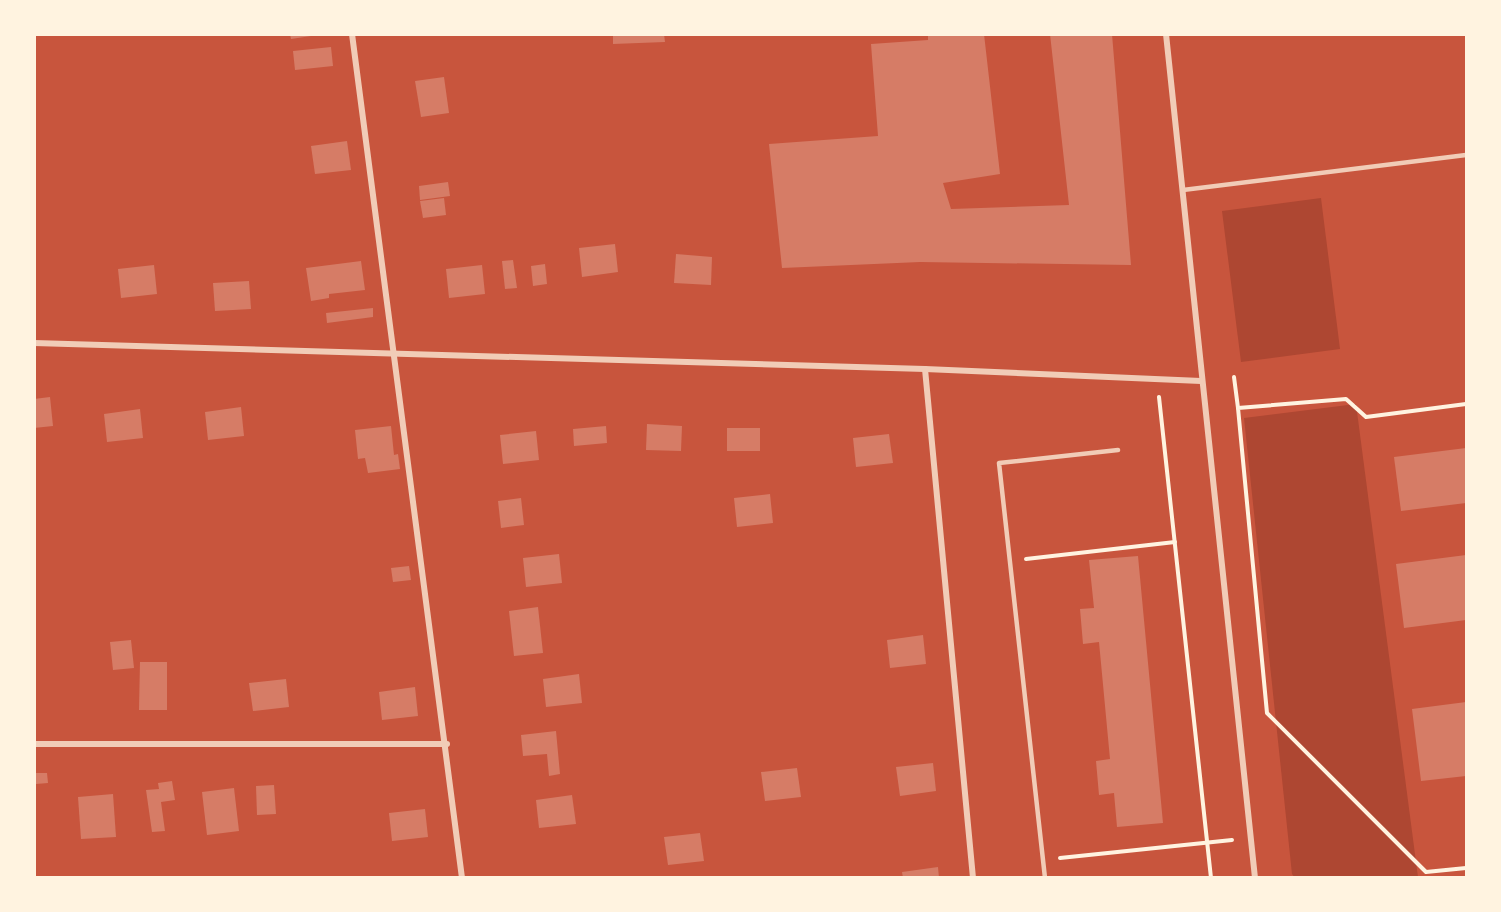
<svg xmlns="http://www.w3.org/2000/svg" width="1501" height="912" font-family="Inter,sans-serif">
	<rect width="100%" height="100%" fill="#c8553d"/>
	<g fill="#ae4732">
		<path d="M 1321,198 L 1340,349 L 1241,362 L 1222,211 Z"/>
		<path d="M 1356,404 L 1418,877 L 1295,878 L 1292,874 L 1244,418 Z"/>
	</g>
	<g fill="#d67c66">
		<path d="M 290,34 L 311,34 L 311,36 L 291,39 Z"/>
		<path d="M 613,34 L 664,34 L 665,42 L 613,44 Z"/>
		<path d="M 928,34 L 984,34 L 1000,174 L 943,183 L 951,209 L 1069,205 L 1050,34 L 1112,34 L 1131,265 L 920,262 L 782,268 L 769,144 L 878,136 L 871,44 L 928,40 Z"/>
		<path d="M 331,47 L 333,66 L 295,70 L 293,51 Z"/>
		<path d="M 444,77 L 449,113 L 421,117 L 415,81 Z"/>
		<path d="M 347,141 L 351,170 L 315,174 L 311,146 Z"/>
		<path d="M 448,182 L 450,196 L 420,200 L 419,186 Z"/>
		<path d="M 444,198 L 446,215 L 423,218 L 420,201 Z"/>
		<path d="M 615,244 L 618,272 L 582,277 L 579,248 Z"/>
		<path d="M 676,254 L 712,257 L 711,285 L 674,283 Z"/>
		<path d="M 513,260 L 517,288 L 505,289 L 502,261 Z"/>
		<path d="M 361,261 L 365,290 L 329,294 L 329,298 L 311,301 L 306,268 Z"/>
		<path d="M 545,264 L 547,284 L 533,286 L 531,266 Z"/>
		<path d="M 154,265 L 157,294 L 121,298 L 118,269 Z"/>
		<path d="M 482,265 L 485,294 L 449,298 L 446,269 Z"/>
		<path d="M 249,281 L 251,309 L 215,311 L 213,283 Z"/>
		<path d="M 373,308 L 373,317 L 327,323 L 326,313 Z"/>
		<path d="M 50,397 L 53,426 L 34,428 L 34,399 Z"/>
		<path d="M 241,407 L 244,436 L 208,440 L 205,412 Z"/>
		<path d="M 140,409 L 143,438 L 107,442 L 104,414 Z"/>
		<path d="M 647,424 L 682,426 L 681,451 L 646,450 Z"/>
		<path d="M 391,426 L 394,455 L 398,454 L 400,469 L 368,473 L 365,458 L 358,459 L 355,430 Z"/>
		<path d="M 606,426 L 607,443 L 574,446 L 573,429 Z"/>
		<rect x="727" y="428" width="33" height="23"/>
		<path d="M 536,431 L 539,460 L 503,464 L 500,435 Z"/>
		<path d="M 889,434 L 893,463 L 856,467 L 853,438 Z"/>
		<path d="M 1466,448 L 1466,503 L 1401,511 L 1394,457 Z"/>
		<path d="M 770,494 L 773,523 L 737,527 L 734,498 Z"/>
		<path d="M 521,498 L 524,525 L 501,528 L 498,501 Z"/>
		<path d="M 559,554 L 562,583 L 526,587 L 523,558 Z"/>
		<path d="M 1466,555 L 1466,620 L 1404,628 L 1396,564 Z"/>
		<path d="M 1138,556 L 1163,823 L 1117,827 L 1114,793 L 1099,795 L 1096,761 L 1110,759 L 1099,642 L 1083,644 L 1080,609 L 1094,608 L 1089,560 Z"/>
		<path d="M 409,566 L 411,580 L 393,582 L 391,568 Z"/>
		<path d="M 538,607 L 543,653 L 514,656 L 509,611 Z"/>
		<path d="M 923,635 L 926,664 L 890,668 L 887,640 Z"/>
		<path d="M 131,640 L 134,668 L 113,670 L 110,642 Z"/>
		<path d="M 140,662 L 167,662 L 167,710 L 139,710 Z"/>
		<path d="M 579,674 L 582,703 L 546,707 L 543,679 Z"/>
		<path d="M 286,679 L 289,707 L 253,711 L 249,683 Z"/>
		<path d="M 415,687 L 418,716 L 382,720 L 379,692 Z"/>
		<path d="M 1466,702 L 1466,776 L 1421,781 L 1412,709 Z"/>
		<path d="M 556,731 L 560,774 L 549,776 L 547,754 L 523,756 L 521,735 Z"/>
		<path d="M 933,763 L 936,791 L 900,796 L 896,767 Z"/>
		<path d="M 797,768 L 801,797 L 765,801 L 761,772 Z"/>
		<path d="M 35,773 L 47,773 L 48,783 L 36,784 Z"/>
		<path d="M 172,781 L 175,800 L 161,802 L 165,831 L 152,832 L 146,790 L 159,789 L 158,783 Z"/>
		<path d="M 274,785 L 276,814 L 257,815 L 256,786 Z"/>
		<path d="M 234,788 L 239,831 L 207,835 L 202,792 Z"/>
		<path d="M 113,794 L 116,837 L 81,839 L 78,797 Z"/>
		<path d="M 572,795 L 576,824 L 539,828 L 536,800 Z"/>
		<path d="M 425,809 L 428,837 L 392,841 L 389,813 Z"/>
		<path d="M 700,833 L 704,861 L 668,865 L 664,837 Z"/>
		<path d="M 938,867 L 939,878 L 903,878 L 902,872 Z"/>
	</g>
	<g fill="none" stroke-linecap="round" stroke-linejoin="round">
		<g stroke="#fff3e0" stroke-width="4">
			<path d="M 1234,377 L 1238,408"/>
			<path d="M 1159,397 L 1211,878"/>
			<path d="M 1466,404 L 1366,417 L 1346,399 L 1238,408 L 1267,713 L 1426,872 L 1466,868"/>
			<path d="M 1026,559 L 1175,542"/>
			<path d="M 1060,858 L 1232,840"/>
		</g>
		<g stroke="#f1ccb7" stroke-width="4.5">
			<path d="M 1183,190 L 1466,155"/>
			<path d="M 1045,878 L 999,463 L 1118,450"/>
		</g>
		<g stroke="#f1ccb7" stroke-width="6">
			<path d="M 352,34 L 462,878"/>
			<path d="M 1166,34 L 1255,878"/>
			<path d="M 34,343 L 925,369 L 1201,381"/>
			<path d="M 925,369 L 973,878"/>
			<path d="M 34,744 L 447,744"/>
		</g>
	</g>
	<rect width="1501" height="912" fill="none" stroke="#fff3e0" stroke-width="72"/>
</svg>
